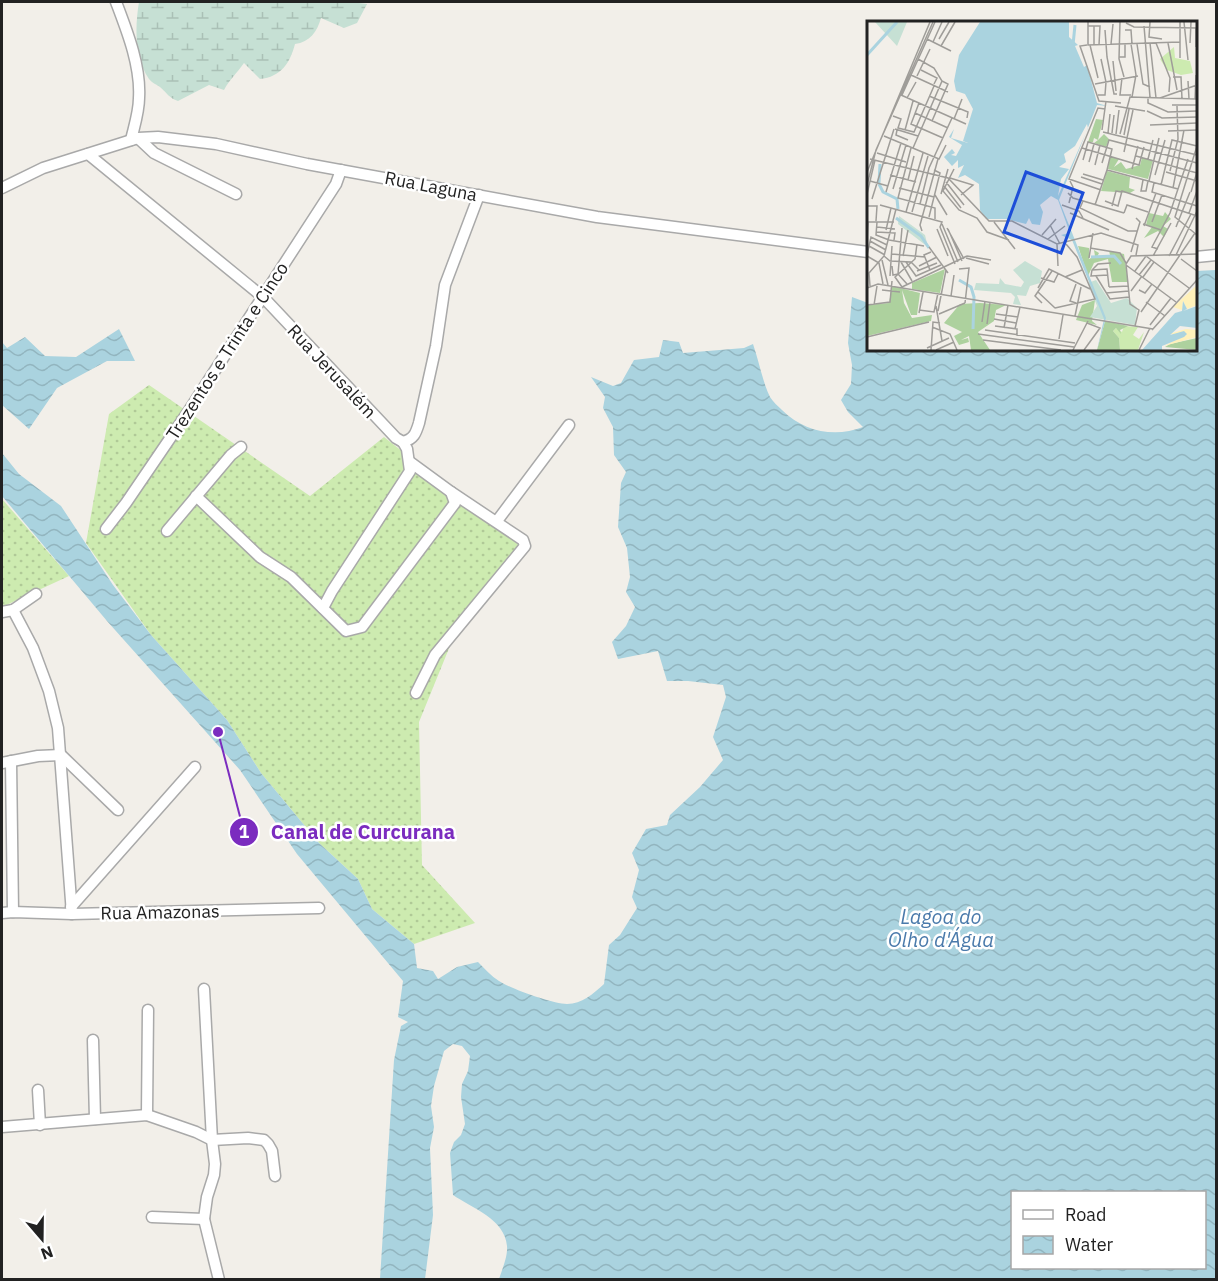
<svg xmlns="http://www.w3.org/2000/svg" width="1218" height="1281" font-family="'IBM Plex Sans',sans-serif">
	<defs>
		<pattern id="grass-dots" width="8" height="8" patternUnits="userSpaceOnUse" patternTransform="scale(1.5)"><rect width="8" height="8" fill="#cdebb0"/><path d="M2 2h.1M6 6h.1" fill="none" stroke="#b0c997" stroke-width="1.8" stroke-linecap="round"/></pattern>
		<pattern id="wetland-marsh" width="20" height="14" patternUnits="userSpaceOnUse" patternTransform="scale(1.5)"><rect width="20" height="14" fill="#c6e0d4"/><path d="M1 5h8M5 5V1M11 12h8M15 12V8" fill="none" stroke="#aac0b6"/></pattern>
		<pattern id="water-waves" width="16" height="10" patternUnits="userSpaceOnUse" patternTransform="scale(1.5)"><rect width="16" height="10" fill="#aad3df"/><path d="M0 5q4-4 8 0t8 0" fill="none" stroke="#92b5bf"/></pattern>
	</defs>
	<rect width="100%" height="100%" fill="#f2efe9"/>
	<g fill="url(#grass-dots)">
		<path d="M 149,385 L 310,496 L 384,437 L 527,550 L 452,641 L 419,722 L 422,865 L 475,923 L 414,944 L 372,909 L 358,879 L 319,843 L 261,773 L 227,720 L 151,635 L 86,543 L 109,414 Z"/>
		<path d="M 2,499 L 69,576 L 2,607 Z"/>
	</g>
	<path fill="url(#wetland-marsh)" d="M 139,2 L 351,2 L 367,4 L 357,23 L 344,28 L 321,18 C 317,32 310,42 295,44 C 290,63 281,77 260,79 L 244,63 C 237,73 230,79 224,90 L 209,85 L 178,101 C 169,98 167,93 160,87 C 156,84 152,83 149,79 C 134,57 135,26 139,2 Z"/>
	<g fill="url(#water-waves)" fill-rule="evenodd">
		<path d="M 1216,270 L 1216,1279 L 499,1279 C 502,1270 508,1256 507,1246 C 505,1219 472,1208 453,1195 L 450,1153 L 454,1142 L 461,1135 L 465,1124 L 461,1097 L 462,1084 L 468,1071 L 470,1056 L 462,1046 L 453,1044 L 444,1051 L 434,1086 L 431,1106 L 434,1127 L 430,1148 L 433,1215 L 425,1279 L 380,1279 L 394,1060 L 401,1026 L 408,1022 L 398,1017 L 403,981 L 297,854 L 240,770 L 107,621 L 2,496 L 2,453 L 19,474 L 61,506 L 113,585 L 151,635 L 227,720 L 261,773 L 319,843 L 358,879 L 372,909 L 414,944 L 417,968 L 433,971 L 438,979 L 457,967 L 478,962 C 485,969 491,976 499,981 C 511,989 553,1004 567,1004 C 582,1004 593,994 604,984 L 609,945 L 620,935 L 637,908 L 632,897 L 639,870 L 632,853 L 646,829 L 667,825 L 670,815 L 700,787 L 723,760 L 713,737 L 726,697 L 723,685 L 688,681 L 667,681 L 658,651 L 618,659 L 612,642 L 626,626 L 635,607 L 626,592 L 630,577 L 627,548 L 618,527 L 621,483 L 626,472 L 614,455 L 613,427 L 603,408 L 605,397 L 591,377 L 613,386 L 621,383 L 634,360 L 659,357 L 663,340 L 679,342 L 683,353 L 744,348 L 753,344 C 759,361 762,380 770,397 C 773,402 778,406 782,410 C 804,432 835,438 863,427 L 848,412 L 841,400 L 851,384 L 852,365 L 848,343 L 852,297 L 868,303 L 868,350 L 1196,350 L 1196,271 ZM 1012,1192 L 1204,1192 L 1204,1268 L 1012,1268 Z"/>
		<path d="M 119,329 L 135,361 L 107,361 L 57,388 L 29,429 L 2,405 L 2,342 L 7,348 L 25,337 L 45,356 L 76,357 Z"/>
	</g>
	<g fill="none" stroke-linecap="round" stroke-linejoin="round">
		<defs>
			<g id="street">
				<path d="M 116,2 C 127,31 141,66 139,98 C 139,112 134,127 131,140"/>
				<path d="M 138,138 L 154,153 L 236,194"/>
				<path d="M 88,154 L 263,297 L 396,438 L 403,442"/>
				<path d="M 2,188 L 43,168 L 138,138 L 158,137 L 216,144 L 307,164 L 597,217 L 868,252"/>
				<path d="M 1196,257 L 1216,255"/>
				<path d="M 403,442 C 414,439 416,433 419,423 L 436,346 L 445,285 L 479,195"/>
				<path d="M 410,462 L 451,492 L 523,540 L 525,546 L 435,655 L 416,693"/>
				<path d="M 196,496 L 260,557 L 291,577 L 346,631 L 362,627 L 455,503 L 451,492"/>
				<path d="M 497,521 L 569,425"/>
				<path d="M 106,529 L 126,503 L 188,412 L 336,184 L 341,170"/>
				<path d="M 167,531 L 231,455 L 241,447"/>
				<path d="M 323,608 L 332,591 L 410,471 L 407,449 L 403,442"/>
				<path d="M 13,610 L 33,648 L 49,691 L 58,728 L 72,914"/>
				<path d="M 2,612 L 13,610 L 36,594"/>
				<path d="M 11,761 L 13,912"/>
				<path d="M 2,763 L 38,756 L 61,755 L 118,810"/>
				<path d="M 71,907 L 195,767"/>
				<path d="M 2,913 L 13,912 L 72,914 L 319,908"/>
				<path d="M 204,989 L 212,1140 L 215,1164 L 214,1175 L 207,1197 L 204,1219 L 219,1280"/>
				<path d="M 93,1040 L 95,1119"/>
				<path d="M 38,1090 L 40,1125"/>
				<path d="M 147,1115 L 148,1010"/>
				<path d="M 2,1127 L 147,1115 L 196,1132 L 212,1140 L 248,1138 L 264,1140 L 268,1144 L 272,1151 L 275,1176"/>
				<path d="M 152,1217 L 204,1219"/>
			</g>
		</defs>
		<use href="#street" stroke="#a9a9a9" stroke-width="13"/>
		<use href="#street" stroke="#fff" stroke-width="10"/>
	</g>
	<g text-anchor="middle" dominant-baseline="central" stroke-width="5" stroke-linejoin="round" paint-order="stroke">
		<g font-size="18" fill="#222" stroke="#fff">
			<text transform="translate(431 186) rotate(11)">Rua Laguna</text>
			<text transform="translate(227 351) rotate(-57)">Trezentos e Trinta e Cinco</text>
			<text transform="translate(332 371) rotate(47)">Rua Jerusalém</text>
			<text transform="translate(160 912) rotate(-1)">Rua Amazonas</text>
		</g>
		<g font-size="20" font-style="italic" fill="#4a7aab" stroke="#fff">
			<text x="941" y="916">Lagoa do<tspan x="941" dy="23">Olho d'Água</tspan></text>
		</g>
	</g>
	<g transform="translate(867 21)">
		<rect width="330" height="330" fill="#f2efe9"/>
		<path d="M 307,26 L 308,37 L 323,40 L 326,52 L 314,54 L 300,49 L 293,38 ZM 257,305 L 271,306 L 266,314 L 272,318 L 277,311 L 271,329 L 253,329 L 252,317 L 246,310 L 249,307 L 255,311 Z" fill="#cdebb0"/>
		<path d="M 229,98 L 236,99 L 231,119 L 237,113 L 242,118 L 239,126 L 227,122 L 231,119 L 227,117 L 226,121 L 221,121 ZM 243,136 L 252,138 L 247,146 L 254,141 L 259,148 L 273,144 L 275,137 L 286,139 L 281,158 L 241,148 ZM 240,150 L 263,156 L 262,167 L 268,169 L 263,172 L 234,170 ZM 298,191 L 304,198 L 296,205 L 301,208 L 297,216 L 291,210 L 277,217 L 285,206 L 279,204 L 282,192 L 296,195 ZM 211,225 L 222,227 L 222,238 L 228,235 L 227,229 L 232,232 L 230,236 L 243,234 L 242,230 L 257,233 L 261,261 L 245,261 L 241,238 L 227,242 L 221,255 ZM 78,248 L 73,272 L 45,268 L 45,262 ZM 25,265 L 53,272 L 50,294 L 44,294 L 35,269 L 37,282 L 45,297 L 65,294 L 64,300 L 0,315 L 0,284 L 22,282 ZM 228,279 L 225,300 L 230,304 L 209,299 L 215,284 ZM 113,282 L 139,284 L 129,289 L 127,300 L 111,311 L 123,329 L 104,329 L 102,315 L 94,319 L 101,317 L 102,321 L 92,324 L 87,315 L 95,311 L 77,302 L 93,283 ZM 238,300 L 261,305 L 253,309 L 254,313 L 249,307 L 246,310 L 252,317 L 253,329 L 230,329 ZM 330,317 L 330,329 L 298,326 L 303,323 Z" fill="#add19e"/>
		<path d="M 8,1 L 40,1 L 30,25 ZM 32,195 L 58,214 L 61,226 L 31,203 ZM 158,240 L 175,250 L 173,262 L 163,265 L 159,275 L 150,274 L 154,284 L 146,283 L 148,276 L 144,272 L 107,269 L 109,262 L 132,263 L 133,257 L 138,263 L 154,266 L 157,261 L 146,249 ZM 229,259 L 244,282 L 260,277 L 270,287 L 268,304 L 223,296 L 230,285 L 221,262 Z" fill="#c6e0d4"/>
		<path d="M 330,264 L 330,284 L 320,288 L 316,280 L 315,289 L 306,286 ZM 319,308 L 330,309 L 330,316 L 297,325 L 319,314 L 302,313 Z" fill="#fff1ba"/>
		<path d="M 113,1 L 202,1 L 202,16 L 211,24 L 208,25 L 217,46 L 220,44 L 230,82 L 240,85 L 230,84 L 192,179 L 239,297 L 230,329 L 237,298 L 205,219 L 194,214 L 203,212 L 191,179 L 184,175 L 173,184 L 176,191 L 173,204 L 165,203 L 162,197 L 159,203 L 139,198 L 119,198 L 113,189 L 112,163 L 98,154 L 91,157 L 97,144 L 91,147 L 91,139 L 85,145 L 77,136 L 85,128 L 88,132 L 84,134 L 89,135 L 95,124 L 82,116 L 87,108 L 84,117 L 101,122 L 96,120 L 106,88 L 98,73 L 89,70 L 87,60 L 92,34 ZM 220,103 L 221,107 L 191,175 L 194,158 L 202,148 L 192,146 L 199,141 L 197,133 L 208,125 ZM 316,280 L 320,288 L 316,290 L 330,285 L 330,307 L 313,305 L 303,314 L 317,310 L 320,313 L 317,316 L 295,325 L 295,329 L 275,329 L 308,292 L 315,290 Z" fill="#aad3df" fill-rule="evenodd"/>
		<path fill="none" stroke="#aad3df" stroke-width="3" d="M 206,24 L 208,4M 0,34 L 30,1M 12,162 L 13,143M 12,163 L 16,171 L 30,178 L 31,188M 29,197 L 54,215 L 62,227M 224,236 L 247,235 L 254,243M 92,259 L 104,266 L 107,276 L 106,308"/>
		<path fill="none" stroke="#9f9d99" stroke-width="1.5" d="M 221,1 L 221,24 L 313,21M 253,1 L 252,38 L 257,56M 283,1 L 282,16 L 295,18M 317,1 L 321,39M 259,2 L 267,6 L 330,7M 221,5 L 233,5 L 232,24M 277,5 L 283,76M 238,9 L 240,36 L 247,73 L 250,73M 258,9 L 264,9 L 265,23M 60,18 L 84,30M 72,18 L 82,1M 66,21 L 75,1M 283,22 L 289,77M 289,22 L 303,57 L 302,71M 301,22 L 310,69M 323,22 L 324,1M 244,23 L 246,3M 264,23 L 269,54 L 265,76M 270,23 L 276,63 L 283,66M 220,24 L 213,25 L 232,80 L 254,82M 223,24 L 231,57M 227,24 L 227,5M 74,25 L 88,1M 329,26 L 329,7M 252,36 L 258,36 L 258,23M 313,37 L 313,1M 246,40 L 249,70M 54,49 L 70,57 L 67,63M 44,54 L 81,71M 50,55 L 63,28M 306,56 L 314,56 L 315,78M 255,57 L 253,74 L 264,74M 321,60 L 322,78M 228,63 L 271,55M 34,74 L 99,103M 35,74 L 68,1M 231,74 L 238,74 L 239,61 L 234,38M 62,75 L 101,91 L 100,97M 281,76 L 281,82 L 301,91 L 330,90M 40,77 L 49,61M 293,77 L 330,64M 328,78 L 329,54M 52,82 L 44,103 L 76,117M 305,84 L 330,84M 248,85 L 278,90M 280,90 L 295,97 L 330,96M 48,92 L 81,107M 26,95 L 34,98 L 31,107 L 47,111 L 67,65M 87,98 L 95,78M 65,100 L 81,63 L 75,60M 283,104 L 330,102M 28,108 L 51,115M 30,109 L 29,114 L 41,119M 38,109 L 46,80M 235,109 L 239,80M 301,110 L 330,109M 236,111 L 330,134M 241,112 L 243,93M 245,112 L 247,94M 249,113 L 252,89M 253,113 L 263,76 L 330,78M 257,114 L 262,88M 17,115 L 72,138 L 79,124M 330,125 L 308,196 L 330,214M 44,127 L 31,177 L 68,187 L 68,198M 46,127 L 75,60 L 67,47 L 51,38M 215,127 L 272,144 L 277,126M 257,131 L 266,89M 10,132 L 39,141M 269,135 L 330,152M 3,138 L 81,157 L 122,200 L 145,200 L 190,223 L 234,212 L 271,224 L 269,234M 281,138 L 286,119M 216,139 L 221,121 L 245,128 L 240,149M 222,141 L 227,123M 235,142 L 242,119 L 330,142M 228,144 L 233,124M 87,148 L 76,170 L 92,189 L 110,197 L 120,211 L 142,219M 265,148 L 271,125M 303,150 L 311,118 L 310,85M 0,151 L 63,1M 299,151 L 330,160M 216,153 L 236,159M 23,154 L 49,161M 288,154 L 298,119M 214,156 L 235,163M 83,157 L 106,164 L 94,174M 41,159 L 47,135M 276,159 L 274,170 L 279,170 L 281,160M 3,160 L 21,165M 282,160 L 292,117M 79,161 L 97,184M 287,162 L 285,171 L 330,185M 0,164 L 9,129 L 66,1M 294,164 L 305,119 L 330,125M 77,165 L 94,187M 32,167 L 67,176M 306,167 L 317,109M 26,168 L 39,124M 234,169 L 202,158 L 231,87 L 238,88M 19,171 L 34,122M 324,171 L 330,151M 201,172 L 206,177 L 257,192M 0,173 L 8,139M 74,173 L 81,148M 68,174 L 80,194M 5,178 L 27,108M 216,180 L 213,187 L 261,210 L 270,210M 238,180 L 251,185 L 255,170 L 330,195M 202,182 L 206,166 L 203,160M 53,183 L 62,147 L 85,97M 13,184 L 75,201 L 73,206 L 88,243M 195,184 L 212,190 L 216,197M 228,184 L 240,149 L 311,168M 0,185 L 10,185 L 9,200M 245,185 L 249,170 L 255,171M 39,191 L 56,132M 45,191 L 61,135M 203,192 L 242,209M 257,192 L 260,184 L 281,191M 322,192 L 330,170M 62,196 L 73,152 L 67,149M 1,201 L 27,201M 10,201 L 9,214 L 22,219M 127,201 L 148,228M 285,201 L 295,174M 75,203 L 91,241M 276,203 L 294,209M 183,204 L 193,223M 277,205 L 289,172M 10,206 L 28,208M 309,206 L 323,171M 80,207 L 97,238M 70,208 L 81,235M 81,208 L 95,240M 19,209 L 24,187M 55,210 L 53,204 L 71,138M 9,211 L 28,212 L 27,219M 175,214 L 189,198M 181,218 L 198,205M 22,219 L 57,225M 0,220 L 1,201M 3,220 L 19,229M 190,223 L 191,245M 2,225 L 18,234M 62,226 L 81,252M 223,227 L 253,232 L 259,242M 291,228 L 285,226 L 303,192 L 321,138M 264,231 L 273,201 L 269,197M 25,233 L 58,236M 0,234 L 4,216 L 20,224M 309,234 L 330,190M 0,235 L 12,242 L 16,263M 17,235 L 23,240 L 44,241 L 52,249M 36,235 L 41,209M 100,235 L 124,239M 286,235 L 304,202M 302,235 L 324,193M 99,237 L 122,243M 222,237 L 226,212M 314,238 L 330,250M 15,239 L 21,264M 34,241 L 45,260M 39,241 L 49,255 L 74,244M 259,244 L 309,281M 25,245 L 26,254 L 31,253 L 40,263M 52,245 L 70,236M 92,248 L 102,247 L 98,282M 63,249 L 57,234 L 64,231M 225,249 L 240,248 L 242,266M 50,250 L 70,242M 268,250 L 279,235 L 322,267M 31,253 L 35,207M 241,254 L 224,255 L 225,249 L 231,243 L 244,242M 272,254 L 284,239M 23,255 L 25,225M 229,255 L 243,278 L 262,276M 198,256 L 215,249M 276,256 L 287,241M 174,257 L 187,261 L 191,253M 209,263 L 203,280 L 209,282M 3,265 L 2,252 L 17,235 L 29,188M 35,266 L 100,235M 35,266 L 28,256 L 48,238 L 50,223M 242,266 L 261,265M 0,267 L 11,263 L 286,308M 171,267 L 182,248 L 223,268M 15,269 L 33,271M 272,269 L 278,272 L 285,263M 264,270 L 275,255M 171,271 L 188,287M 239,272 L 262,270M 84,275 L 87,254M 279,281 L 298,295M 175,282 L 168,275 L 185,250M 0,284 L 23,281 L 25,260M 7,284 L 10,265M 69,285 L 75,320M 188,287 L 228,278 L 210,236 L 199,223M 52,289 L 67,291 L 71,272M 71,290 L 79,249M 274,291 L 328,212M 52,292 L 56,271M 72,293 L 98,282M 129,293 L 151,296M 208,295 L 214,266M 127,298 L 149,302M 115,301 L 118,280M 120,303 L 123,281M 283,304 L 304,277M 128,305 L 150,308 L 150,315M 268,305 L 272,289 L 263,283 L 259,243 L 264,235 L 330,233M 65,306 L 83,313 L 90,329M 137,307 L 141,284M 148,308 L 153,286M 118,309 L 208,322M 285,309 L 330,259M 111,313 L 207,326M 0,316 L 62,301M 192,318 L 196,294M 116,319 L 194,329M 60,327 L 82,317M 64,329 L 66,301 L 73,302M 69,329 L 87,321M 206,329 L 221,300M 217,329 L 233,307 L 220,302M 272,329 L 283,307"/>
		<path fill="#1d4ed8" fill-opacity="0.15" stroke="#1d4ed8" stroke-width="3" d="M 159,151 L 216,172 L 194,232 L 137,211 Z"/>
		<rect width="330" height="330" fill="none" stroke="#222" stroke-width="3"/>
	</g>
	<path fill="none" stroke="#7b2cbf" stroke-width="2" d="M218 732L244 832"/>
	<g fill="#7b2cbf" stroke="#fff" stroke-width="2">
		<circle cx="218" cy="732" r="6"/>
		<circle cx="244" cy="832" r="15"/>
	</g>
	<g font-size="18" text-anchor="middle" font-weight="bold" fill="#fff">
		<text x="244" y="838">1</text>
	</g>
	<g font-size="20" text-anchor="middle" font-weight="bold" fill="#7b2cbf" stroke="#fff" stroke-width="5" stroke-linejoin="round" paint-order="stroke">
		<text x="363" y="839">Canal de Curcurana</text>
	</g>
	<rect width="1218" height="1281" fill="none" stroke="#222222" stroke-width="6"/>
	<rect x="1011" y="1191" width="195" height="78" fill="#ffffff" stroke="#a7a7a7" stroke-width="1.5"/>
	<rect x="1023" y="1210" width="30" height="9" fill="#ffffff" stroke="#a7a7a7" stroke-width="1.5"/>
	<text x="1065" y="1221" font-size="18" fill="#222222">Road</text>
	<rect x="1023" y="1236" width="30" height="18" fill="url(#water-waves)" stroke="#a7a7a7" stroke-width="1.5"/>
	<text x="1065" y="1251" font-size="18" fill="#222222">Water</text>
	<g transform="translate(42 1239) rotate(160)" stroke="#ffffff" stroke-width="4.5" paint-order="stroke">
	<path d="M0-4.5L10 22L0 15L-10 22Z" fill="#222222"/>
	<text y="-9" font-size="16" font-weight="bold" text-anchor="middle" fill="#222222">N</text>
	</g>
</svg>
